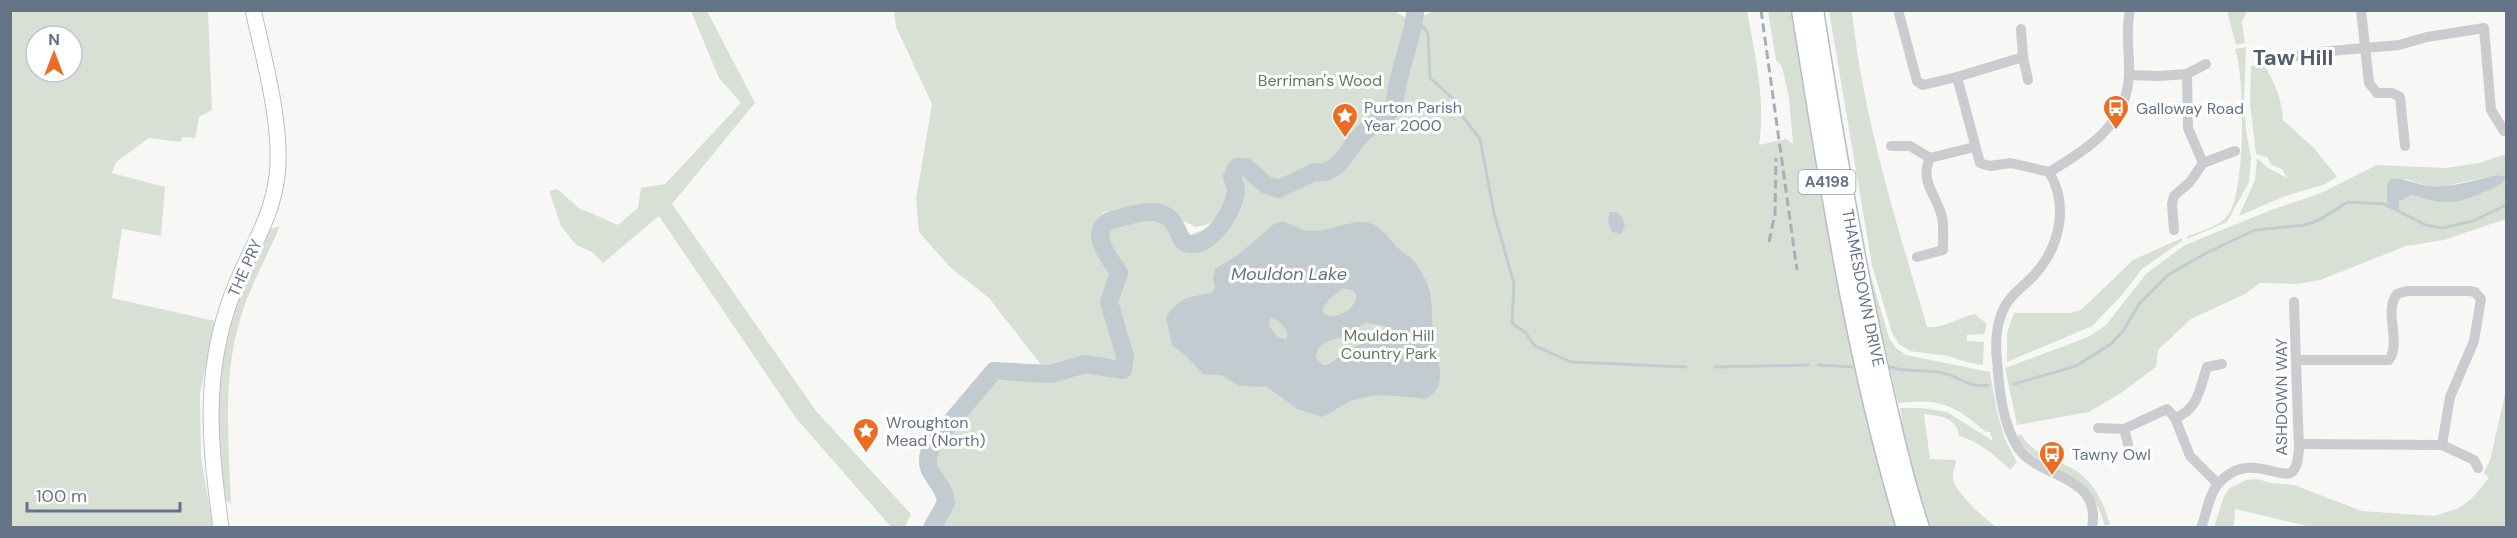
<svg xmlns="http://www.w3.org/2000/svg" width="2517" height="538" font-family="'DM Sans',sans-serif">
	<rect width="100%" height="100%" fill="#f7f8f5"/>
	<g fill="#d8e0d5" fill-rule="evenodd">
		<path d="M 1393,10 L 1409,20 L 1408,29 L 1396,59 L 1391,109 L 1382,119 L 1355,139 L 1343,158 L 1333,166 L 1297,171 L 1282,183 L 1265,184 L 1260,182 L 1257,173 L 1241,163 L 1225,169 L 1224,175 L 1229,185 L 1229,175 L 1240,167 L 1251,183 L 1259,186 L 1284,184 L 1307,173 L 1333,170 L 1366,135 L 1387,120 L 1397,105 L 1399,74 L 1422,17 L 1433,11 L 1747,11 C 1755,55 1766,100 1759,145 L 1786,139 L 1793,144 L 1789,98 L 1782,67 L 1776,60 L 1768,11 L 1792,11 L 1801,72 L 1838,281 L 1902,527 L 942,527 L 949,506 L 948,495 L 935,487 L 931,477 L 928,462 L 929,447 L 941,431 L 992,381 L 1030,380 L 1059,374 L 1084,366 L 1127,369 L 1124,356 L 1122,359 L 1091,358 L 1069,365 L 1042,366 L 989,298 L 950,267 L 919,232 L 916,199 L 932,104 L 896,27 L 894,11 ZM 1149,206 L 1167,207 L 1183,221 L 1196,227 L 1208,224 L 1226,211 C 1217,225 1200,232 1184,237 C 1177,230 1170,219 1160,215 C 1151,211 1112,215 1104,219 C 1099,222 1098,226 1097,231 C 1093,250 1123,257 1116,276 C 1107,253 1078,238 1104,212 Z"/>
		<path d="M 10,11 L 208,11 L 212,110 L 199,117 L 195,138 L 182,137 L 181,142 L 149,138 L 116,162 L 112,173 L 165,187 L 161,236 L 122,229 L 112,298 L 215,321 L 200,394 L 201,458 L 213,527 L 11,527 ZM 36,36 L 72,36 L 72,72 L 36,72 Z"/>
		<path d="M 691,11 L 707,11 L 755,103 L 672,204 L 816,411 L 911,514 L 905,527 L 891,527 L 796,418 L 659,216 L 603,263 L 592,252 L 576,245 L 561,226 L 549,191 L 557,189 L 579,208 L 618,225 L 638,208 L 641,188 L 665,184 L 741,103 L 719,78 Z"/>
		<path d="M 1822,11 L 1824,11 L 1866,259 L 1889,338 L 1896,348 L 1906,355 L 1990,372 L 1997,412 L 2005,439 L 2017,462 L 2010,470 C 1995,455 1980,442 1959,436 C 1957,417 1940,416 1924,414 L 1930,459 L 1956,460 C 1956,466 1952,472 1953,478 C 1955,493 1984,518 1996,527 L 1927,527 L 1898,422 L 1902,421 L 1900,408 L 1922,408 L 1947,412 L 1993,441 L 1990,432 L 1986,432 C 1952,404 1942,399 1898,403 L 1886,351 L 1882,350 L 1873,311 Z"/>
		<path d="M 1829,11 L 1852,11 C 1863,119 1897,223 1927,327 C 1944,329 1958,317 1975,314 L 1987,324 L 1984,334 L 1967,335 L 1967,341 L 1984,342 L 1983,365 L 1970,363 L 1948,356 L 1910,351 L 1899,344 L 1892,333 L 1872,265 Z"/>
		<path d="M 2227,11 L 2247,11 L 2242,22 L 2245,43 L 2236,45 Z"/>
		<path d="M 2246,47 L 2244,104 L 2246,130 L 2251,158 L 2249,182 L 2227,222 L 2187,239 L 2188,236 C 2201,231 2219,227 2228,215 C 2246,192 2245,77 2235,49 Z"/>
		<path d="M 2264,65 C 2275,83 2282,99 2283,120 L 2315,149 L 2337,177 L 2323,185 L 2285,196 L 2239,216 L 2255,180 L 2257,158 L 2268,168 L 2287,178 L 2282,169 L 2271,165 L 2267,157 L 2256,154 L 2250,103 L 2251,66 Z"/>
		<path d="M 2506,154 L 2506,219 L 2444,240 L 2406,246 L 2320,280 L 2298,284 L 2260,283 L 2245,294 L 2191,319 L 2158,350 L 2156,367 L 2121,393 L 2089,412 L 2017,425 L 2005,368 L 2088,337 L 2106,325 L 2146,274 L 2185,245 L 2271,210 L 2321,193 L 2377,165 L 2445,168 L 2479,163 ZM 2496,175 L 2506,176 L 2421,198 L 2412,195 L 2399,202 L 2398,210 L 2387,205 L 2387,183 L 2406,179 L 2428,186 L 2445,186 Z"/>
		<path d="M 280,226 C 267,257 249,288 240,320 C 222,379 229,443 231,504 L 221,497 L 213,414 L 230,310 L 264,231 Z"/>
		<path d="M 2182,238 L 2182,241 L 2142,269 L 2122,295 L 2092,326 L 2007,362 L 2007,333 L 2014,313 L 2070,313 L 2081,310 L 2133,260 Z"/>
		<path d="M 2506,390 L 2506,527 L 2311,527 L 2235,509 L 2234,527 L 2214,527 L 2224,496 L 2230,488 L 2246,480 L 2257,479 L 2271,483 L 2294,485 L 2362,511 L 2434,516 L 2459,508 L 2471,499 L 2489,478 L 2484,473 L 2490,460 Z"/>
		<path d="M 2021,434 C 2034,456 2054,458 2075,470 C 2095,483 2103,502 2110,524 L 2105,526 C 2086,459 2048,482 2016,437 Z"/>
	</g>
	<g fill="#c2cbd0" fill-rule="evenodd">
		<path d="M 2496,175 L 2506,176 L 2502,183 L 2496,187 C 2457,203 2453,208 2412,195 L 2399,202 L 2399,210 L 2387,205 L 2387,183 L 2391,179 C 2404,177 2415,184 2429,186 C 2451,188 2475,180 2496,175 Z"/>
		<path d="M 1610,212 L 1616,212 L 1623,218 L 1625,226 L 1621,234 L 1612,232 C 1608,225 1607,220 1610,212 Z"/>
		<path d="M 1282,221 C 1290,223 1295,227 1303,230 C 1320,235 1346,221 1362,222 C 1379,223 1385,233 1395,245 C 1400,251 1407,254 1412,259 C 1440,293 1428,308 1435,346 C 1439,367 1448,386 1425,399 C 1400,396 1376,392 1351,401 C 1341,405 1332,413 1322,417 L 1297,409 L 1267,387 L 1239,386 L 1221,375 L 1203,374 L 1187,357 L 1172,345 L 1166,317 C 1181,296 1188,297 1212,293 L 1215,287 L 1213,279 L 1215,269 L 1239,254 L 1274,224 ZM 1343,289 C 1350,289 1355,290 1357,297 C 1353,310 1338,320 1324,314 L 1322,310 L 1330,298 ZM 1270,318 C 1278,318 1285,327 1288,334 L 1286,339 L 1277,337 L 1269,325 ZM 1367,323 L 1384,326 L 1385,330 L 1381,339 L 1358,345 L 1327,365 L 1323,365 L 1316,358 C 1316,341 1332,341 1345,336 C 1352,332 1358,326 1367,323 Z"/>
	</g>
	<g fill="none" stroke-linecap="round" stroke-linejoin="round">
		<g stroke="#c2cbd0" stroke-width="3">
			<path d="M 1416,18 L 1428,33 L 1430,78 L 1460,105 L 1463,117 L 1480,139 L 1494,213 L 1514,284 L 1512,323 L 1525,332 L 1535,346 L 1571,362 L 1686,367"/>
			<path d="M 1819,365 L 1852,367"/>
			<path d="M 1715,367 L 1808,365"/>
			<path d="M 1890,367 C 1907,373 1925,369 1943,373 C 1961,377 1967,388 1988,385"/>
			<path d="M 2014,384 L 2076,366 L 2111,344 L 2123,331 L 2140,303 L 2168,275 L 2206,253 L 2255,230 L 2305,225 L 2319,220 L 2348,202 L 2384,204 L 2426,225 L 2442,228 L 2473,221 L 2506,205"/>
		</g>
		<path stroke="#c2cbd0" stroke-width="18" d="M 932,528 L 946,503 C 944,477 917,475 933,443 L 994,371 L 1051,374 L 1085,364 L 1123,370 L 1125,356 L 1109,302 L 1119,273 C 1110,258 1088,234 1109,221 C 1127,217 1157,203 1172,221 C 1177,227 1179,236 1184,242 C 1207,255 1236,209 1236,189 C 1236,185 1233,181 1232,176 L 1237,167 L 1246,167 L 1266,185 L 1279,189 L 1314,172 C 1339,177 1348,147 1362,134 C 1371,125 1383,119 1391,110 C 1395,104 1396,91 1398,83 C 1401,66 1416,24 1415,10"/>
		<defs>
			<path id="secondary" d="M 221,528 C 210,445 202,375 232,295 C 247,254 272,220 277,176 C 283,127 264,59 253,10"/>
			<g id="primary">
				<path d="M 1800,10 C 1828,184 1854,359 1905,528"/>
				<path id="s1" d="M 1815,10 C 1833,126 1852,241 1877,355 C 1890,413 1902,471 1921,528"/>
			</g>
		</defs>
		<use href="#secondary" stroke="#bcbfc4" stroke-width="17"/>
		<use href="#primary" stroke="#babdc2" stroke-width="19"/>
		<g stroke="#caccd0" stroke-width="10">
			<path d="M 1898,10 L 1917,81 L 1923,85 L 1957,77 L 1980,163 L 1990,166 L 2011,163 L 2049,172"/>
			<path d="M 2361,10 L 2369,83 L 2377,93 L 2392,93 L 2400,97 L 2405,146"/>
			<path d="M 2021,29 L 2023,57 L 2028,80"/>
			<path d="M 2280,60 L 2308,53 L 2399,45 L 2427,37 L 2484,28 L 2491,110 L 2504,131"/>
			<path d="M 2129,75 L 2159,76 L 2187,74"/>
			<path d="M 1957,77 L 2023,57"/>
			<path d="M 1891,146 L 1910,146 L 1930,158"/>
			<path d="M 2203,163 L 2188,128 L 2187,74 L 2206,64"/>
			<path d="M 2174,230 L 2172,204 L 2174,196 L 2190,182 L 2203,163 L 2235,151"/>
			<path d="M 1917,257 L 1943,250 C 1943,239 1944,227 1942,217 C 1937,195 1919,182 1930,158 L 1974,147"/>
			<path d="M 2296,360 L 2389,360 C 2402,341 2383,312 2397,294 L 2407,291 L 2469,291 L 2475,292 L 2481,299 L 2474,341 L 2450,397 L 2442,445 L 2299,444"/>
			<path d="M 2175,418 C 2199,409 2199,389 2207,367 L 2222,364"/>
			<path d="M 2098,428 L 2124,429 L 2128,444"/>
			<path d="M 2124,429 L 2167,409 L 2175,418 L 2190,456 L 2218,484"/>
			<path d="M 2442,445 L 2474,460 L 2478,468"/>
			<path d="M 2092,528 C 2102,474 2041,480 2018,448 C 2002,423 1999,388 1997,360 C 1995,342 1996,323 2005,306 C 2013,292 2026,285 2036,273 C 2060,245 2069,205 2049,172 C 2087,150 2126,125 2129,76 C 2130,54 2125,32 2130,10"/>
			<path d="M 2201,528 C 2207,513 2208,496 2218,484 C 2248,450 2280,481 2292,472 C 2298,467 2298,456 2299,450 L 2294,302"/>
		</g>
		<use href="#secondary" stroke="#fff" stroke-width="15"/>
		<use href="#primary" stroke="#fff" stroke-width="16"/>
		<g stroke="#a9adb4" stroke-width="3" stroke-dasharray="9 4.5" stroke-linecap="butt">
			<path d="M 1761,10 L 1797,270"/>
			<path d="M 1769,242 L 1775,214 L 1776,158"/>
		</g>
	</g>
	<defs>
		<symbol id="bus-pin" viewBox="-11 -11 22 30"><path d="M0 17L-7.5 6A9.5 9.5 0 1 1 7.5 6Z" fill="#eb6c22" stroke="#fff"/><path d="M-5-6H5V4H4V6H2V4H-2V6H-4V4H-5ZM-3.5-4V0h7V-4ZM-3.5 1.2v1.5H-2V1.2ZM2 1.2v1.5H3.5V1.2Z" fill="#fff"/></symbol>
		<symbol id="sight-pin" viewBox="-11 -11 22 30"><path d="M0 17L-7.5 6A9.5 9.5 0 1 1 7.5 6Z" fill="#eb6c22" stroke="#fff"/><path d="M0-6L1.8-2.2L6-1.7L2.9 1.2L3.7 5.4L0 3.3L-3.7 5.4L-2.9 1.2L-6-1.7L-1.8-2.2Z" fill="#fff"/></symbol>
	</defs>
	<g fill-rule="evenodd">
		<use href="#bus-pin" x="2101" y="93" width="30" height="40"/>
		<use href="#sight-pin" x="1330" y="101" width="30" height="40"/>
		<use href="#sight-pin" x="851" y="416" width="30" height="40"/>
		<use href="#bus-pin" x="2037" y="439" width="30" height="40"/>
	</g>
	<g text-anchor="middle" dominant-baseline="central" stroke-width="6" stroke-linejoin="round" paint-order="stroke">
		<rect fill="#fff" stroke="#939dab" stroke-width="1.5" x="1798.5" y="170" width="57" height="24" rx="4.5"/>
		<g font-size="15" font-weight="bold" fill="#657387">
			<text x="1827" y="182">A4198</text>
		</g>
		<g font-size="16" fill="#627961" stroke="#fff">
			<text x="1320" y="80">Berriman's Wood</text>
			<text x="1389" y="335">Mouldon Hill<tspan x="1389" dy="18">Country Park</tspan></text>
		</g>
		<g font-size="16" fill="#657387" stroke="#fff" text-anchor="start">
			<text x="1364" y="107">Purton Parish<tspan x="1364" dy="18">Year 2000</tspan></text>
			<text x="2136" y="108">Galloway Road</text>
			<text x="886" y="422">Wroughton<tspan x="886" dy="18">Mead (North)</tspan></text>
			<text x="2072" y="454">Tawny Owl</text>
		</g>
		<g font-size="16" fill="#657387" stroke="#fff">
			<text transform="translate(245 268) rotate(-66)">THE PRY</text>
			<text stroke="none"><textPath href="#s1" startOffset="282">THAMESDOWN DRIVE</textPath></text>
			<text transform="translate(2281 397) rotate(-90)">ASHDOWN WAY</text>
		</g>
		<g font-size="18" font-style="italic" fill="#617583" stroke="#fff">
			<text x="1289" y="274">Mouldon Lake</text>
		</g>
		<g font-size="22" font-weight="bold" fill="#545e6c" stroke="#fff">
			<text x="2293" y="57">Taw Hill</text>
		</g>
	</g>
	<rect width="2517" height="538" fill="none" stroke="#657387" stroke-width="24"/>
	<g transform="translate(54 54)"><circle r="28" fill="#ffffff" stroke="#c1c7cf" stroke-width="1.5"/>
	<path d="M0-4.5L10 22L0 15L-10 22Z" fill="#eb6c22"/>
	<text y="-9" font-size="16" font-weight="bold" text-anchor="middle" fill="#657387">N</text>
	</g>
	<path d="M27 502v9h153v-9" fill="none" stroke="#657387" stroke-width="3"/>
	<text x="36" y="502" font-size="18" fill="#657387" stroke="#ffffff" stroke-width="4.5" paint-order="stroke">100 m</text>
</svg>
